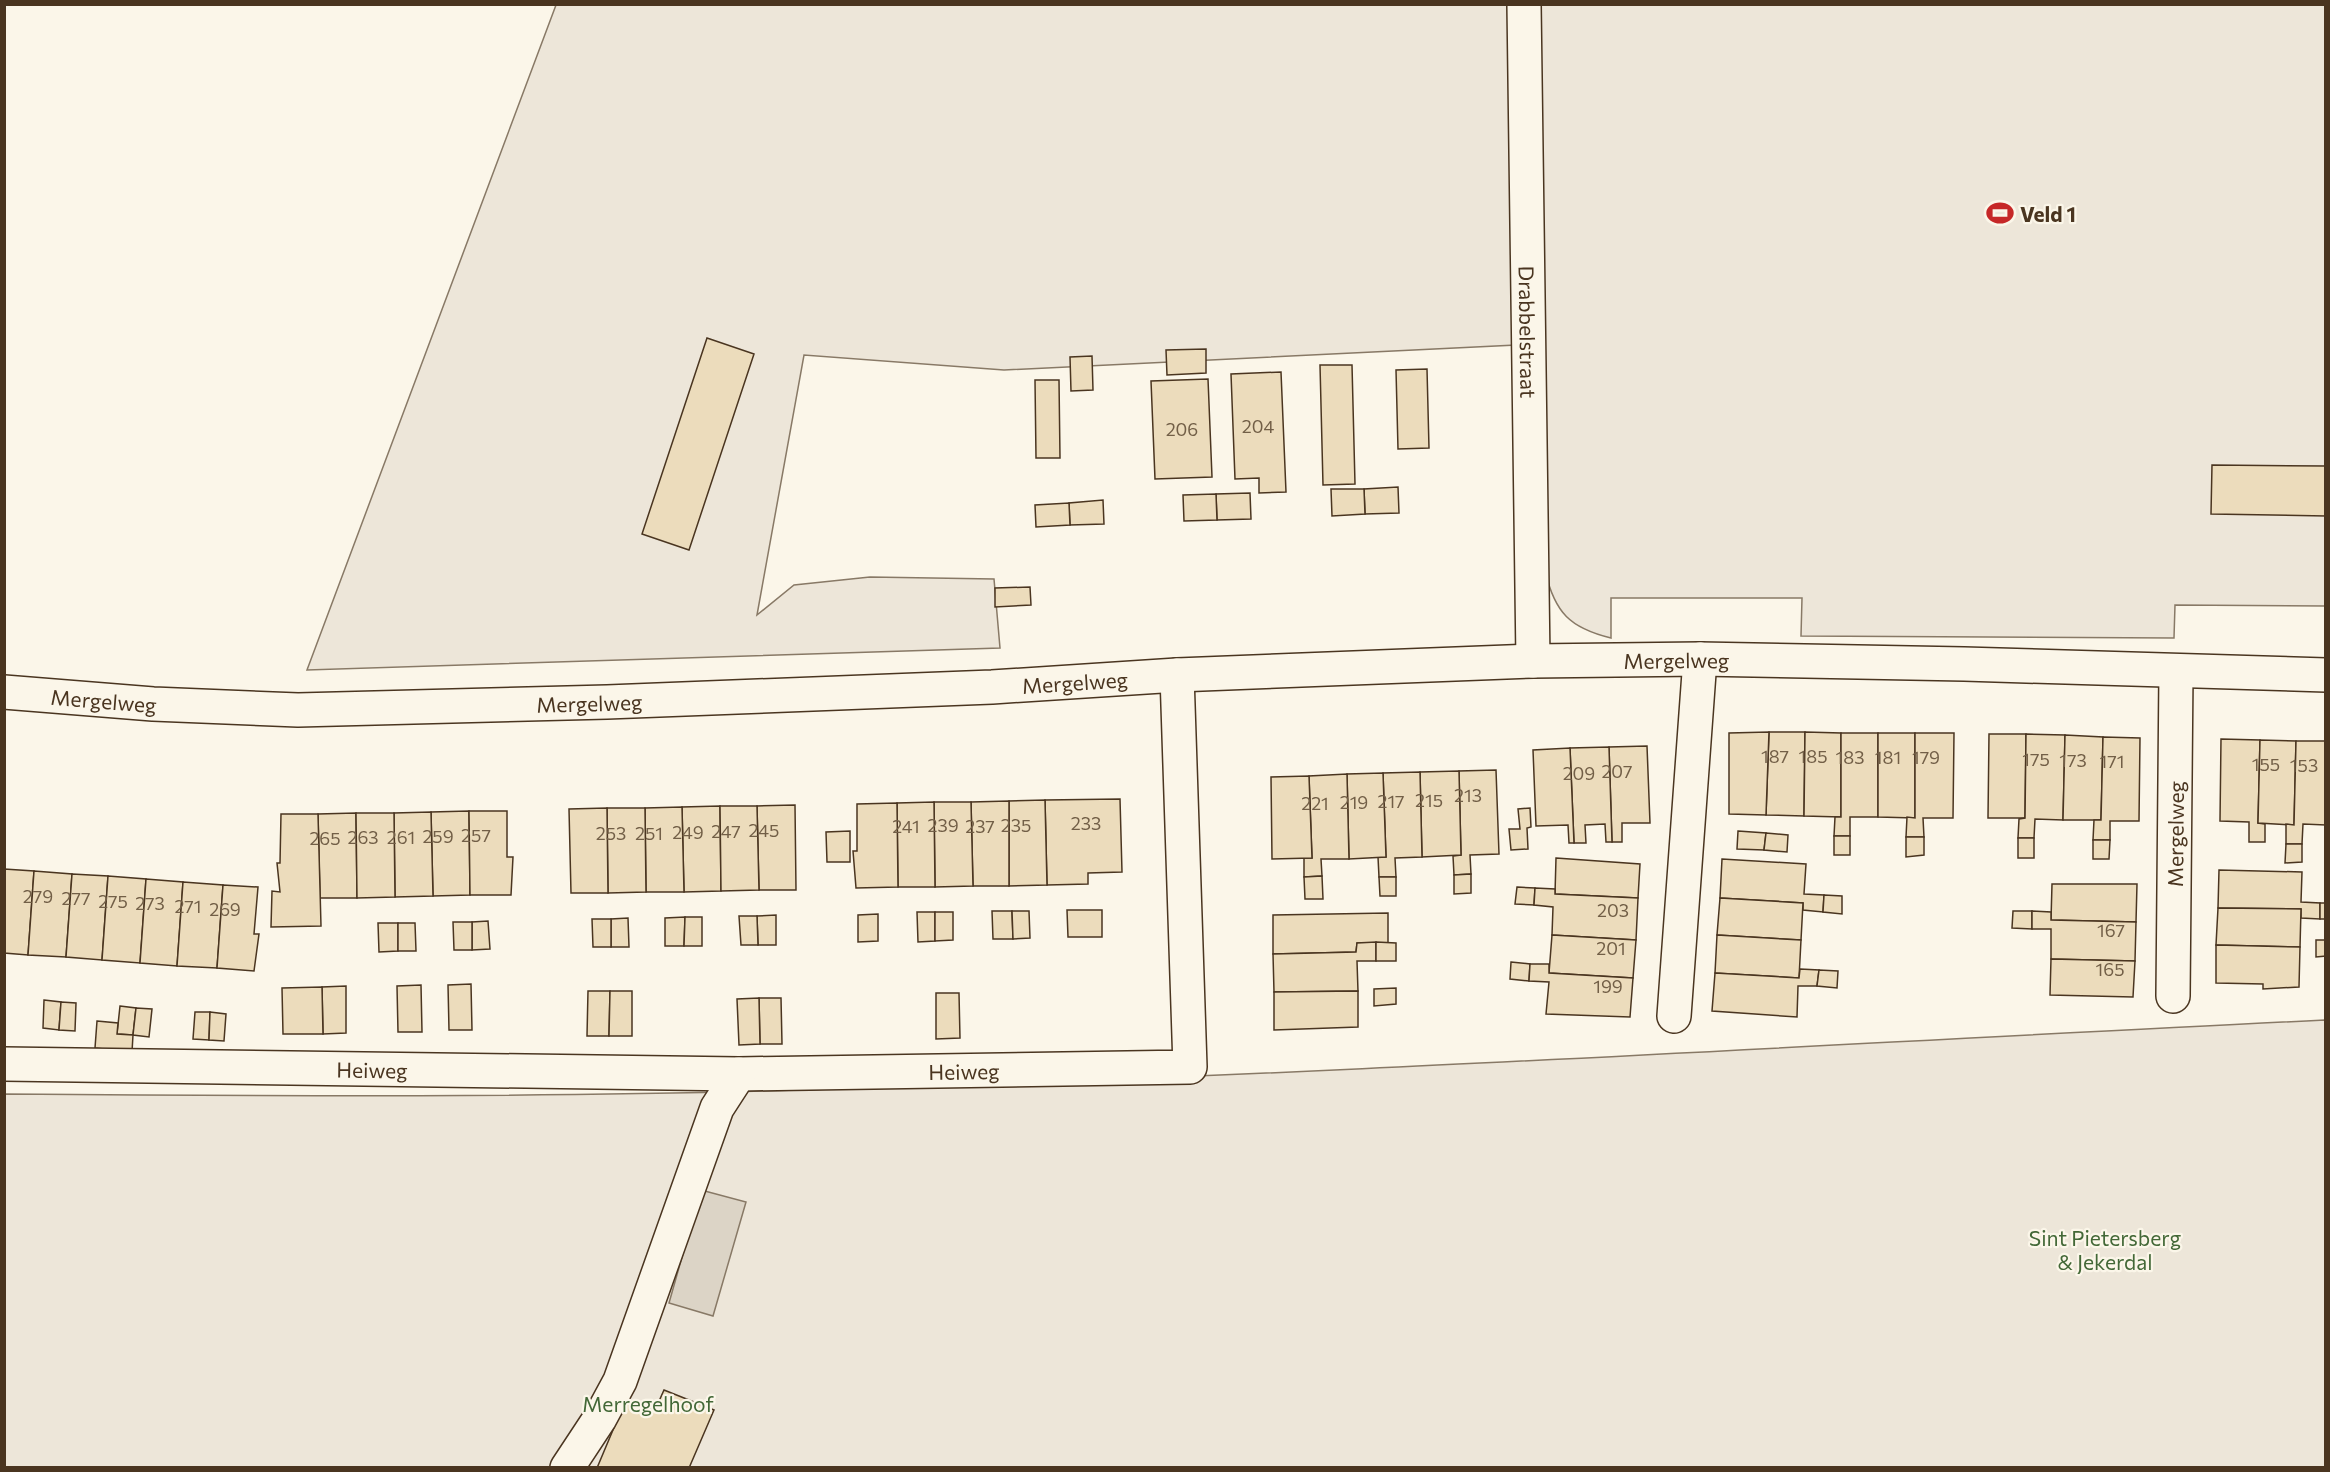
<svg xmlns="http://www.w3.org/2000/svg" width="2330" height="1472" font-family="Commissioner,sans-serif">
	<rect width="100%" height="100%" fill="#fbf6e9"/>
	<g fill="#ede6d9" stroke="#887966" stroke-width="1.5">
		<path d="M 556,5 L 1509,5 L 1516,345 L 1004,370 L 804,355 L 757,615 L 794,585 L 870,577 L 994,579 L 1000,648 L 307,670 Z"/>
		<path d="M 1537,5 L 2325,5 L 2325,606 L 2175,605 L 2174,638 L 1801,636 L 1802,598 L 1611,598 L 1611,638 C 1570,628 1555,613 1545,571 Z"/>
		<path d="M 2325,1020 L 2325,1467 L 5,1468 L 5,1094 C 281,1096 557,1098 832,1089 C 1330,1075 1828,1044 2325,1020 Z"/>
	</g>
	<path fill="#dcd4c6" stroke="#887966" stroke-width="1.5" d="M 701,1190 L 746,1202 L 713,1316 L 669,1303 Z"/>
	<g fill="#ecdcbc" stroke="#4a3520" stroke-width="1.5">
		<path d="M 707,338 L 754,354 L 689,550 L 642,534 Z"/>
		<path d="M 1206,349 L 1206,373 L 1167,375 L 1166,350 Z"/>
		<path d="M 1092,356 L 1093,390 L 1071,391 L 1070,357 Z"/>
		<path d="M 1320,365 L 1352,365 L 1355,484 L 1323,485 Z"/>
		<path d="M 1427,369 L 1429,448 L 1398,449 L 1396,370 Z"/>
		<path d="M 1281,372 L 1286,492 L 1259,493 L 1259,478 L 1235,479 L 1231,374 Z"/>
		<path d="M 1208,379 L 1212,477 L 1155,479 L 1151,381 Z"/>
		<path d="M 1035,380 L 1059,380 L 1060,458 L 1036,458 Z"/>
		<path d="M 2212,465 L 2326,466 L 2326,516 L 2211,514 Z"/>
		<path d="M 1398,487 L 1399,513 L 1365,514 L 1364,489 Z"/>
		<path d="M 1331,489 L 1364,489 L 1365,514 L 1332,516 Z"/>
		<path d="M 1250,493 L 1251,519 L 1217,520 L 1216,494 Z"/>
		<path d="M 1216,494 L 1217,520 L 1184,521 L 1183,495 Z"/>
		<path d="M 1103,500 L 1104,524 L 1070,525 L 1069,503 Z"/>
		<path d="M 1069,503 L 1070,525 L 1036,527 L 1035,505 Z"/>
		<path d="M 1030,587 L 1031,605 L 995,607 L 995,588 Z"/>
		<path d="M 1769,732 L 1805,732 L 1804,816 L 1766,815 Z"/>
		<path d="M 1769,732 L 1766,815 L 1729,814 L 1729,733 Z"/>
		<path d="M 1805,732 L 1841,733 L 1841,817 L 1804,816 Z"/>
		<path d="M 1841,733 L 1878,733 L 1878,817 L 1850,817 L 1850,836 L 1834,836 L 1835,817 L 1841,817 Z"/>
		<path d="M 1878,733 L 1915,733 L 1915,818 L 1878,817 Z"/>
		<path d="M 1915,733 L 1954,733 L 1953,818 L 1923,818 L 1924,837 L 1906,837 L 1907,817 L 1915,818 Z"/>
		<path d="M 1989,734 L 2026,734 L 2025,818 L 1988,818 Z"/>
		<path d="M 2026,734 L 2065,735 L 2063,820 L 2035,819 L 2034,838 L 2018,838 L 2019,819 L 2025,818 Z"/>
		<path d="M 2065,735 L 2103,737 L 2101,820 L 2063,820 Z"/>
		<path d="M 2103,737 L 2140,738 L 2139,821 L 2110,821 L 2110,840 L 2093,840 L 2094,820 L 2101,820 Z"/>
		<path d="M 2221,739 L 2260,740 L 2258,823 L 2265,824 L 2265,842 L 2249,842 L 2249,822 L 2220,821 Z"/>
		<path d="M 2260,740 L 2296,741 L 2294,825 L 2258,823 Z"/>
		<path d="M 2296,741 L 2326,741 L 2326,825 L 2303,824 L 2302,844 L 2286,844 L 2286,824 L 2294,825 Z"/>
		<path d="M 1647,746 L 1650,823 L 1622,823 L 1622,842 L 1612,842 L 1609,747 Z"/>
		<path d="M 1609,747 L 1612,842 L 1606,842 L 1605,824 L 1585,825 L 1586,843 L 1574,843 L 1570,748 Z"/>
		<path d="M 1570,748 L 1574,843 L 1569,843 L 1568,825 L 1536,826 L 1533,750 Z"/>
		<path d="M 1496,770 L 1499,854 L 1470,855 L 1471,874 L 1454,875 L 1453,856 L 1461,855 L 1459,771 Z"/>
		<path d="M 1459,771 L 1461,855 L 1422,857 L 1420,772 Z"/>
		<path d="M 1420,772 L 1422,857 L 1395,858 L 1396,877 L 1379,877 L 1378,857 L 1386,857 L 1383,773 Z"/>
		<path d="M 1383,773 L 1386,857 L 1349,859 L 1347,774 Z"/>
		<path d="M 1347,774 L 1349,859 L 1321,859 L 1322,876 L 1304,877 L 1304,858 L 1312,858 L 1309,776 Z"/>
		<path d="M 1309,776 L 1312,858 L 1272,859 L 1271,777 Z"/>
		<path d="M 1120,799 L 1122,872 L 1088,873 L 1088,884 L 1047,885 L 1045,800 Z"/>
		<path d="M 1045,800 L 1047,885 L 1009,886 L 1009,801 Z"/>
		<path d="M 1009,801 L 1009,886 L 973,886 L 971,802 Z"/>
		<path d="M 934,802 L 971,802 L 973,886 L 935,887 Z"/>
		<path d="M 934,802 L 935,887 L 898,887 L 897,803 Z"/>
		<path d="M 897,803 L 898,887 L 856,888 L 853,851 L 857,851 L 857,804 Z"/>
		<path d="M 795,805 L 796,890 L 759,890 L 757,806 Z"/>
		<path d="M 720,806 L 721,891 L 684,892 L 682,807 Z"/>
		<path d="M 720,806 L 757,806 L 759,890 L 721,891 Z"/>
		<path d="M 682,807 L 684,892 L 646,892 L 645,808 Z"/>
		<path d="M 607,808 L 645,808 L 646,892 L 608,893 Z"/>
		<path d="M 607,808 L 608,893 L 571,893 L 569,809 Z"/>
		<path d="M 1530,808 L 1531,827 L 1527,828 L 1528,849 L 1511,850 L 1509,829 L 1520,829 L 1518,809 Z"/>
		<path d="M 469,811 L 470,895 L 433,896 L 431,812 Z"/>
		<path d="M 469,811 L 507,811 L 507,857 L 513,857 L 511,895 L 470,895 Z"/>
		<path d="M 431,812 L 433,896 L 395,897 L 394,813 Z"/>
		<path d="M 356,813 L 357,898 L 320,898 L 318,814 Z"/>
		<path d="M 356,813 L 394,813 L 395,897 L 357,898 Z"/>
		<path d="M 281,814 L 318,814 L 321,926 L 271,927 L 272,891 L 280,892 L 277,863 L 280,863 Z"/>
		<path d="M 850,831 L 850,862 L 827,862 L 826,832 Z"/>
		<path d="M 1738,831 L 1766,833 L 1764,850 L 1737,849 Z"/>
		<path d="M 1766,833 L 1788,835 L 1787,852 L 1764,850 Z"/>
		<rect x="1834" y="836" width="16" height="19"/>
		<path d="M 1906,837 L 1924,837 L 1924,855 L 1906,857 Z"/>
		<rect x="2018" y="838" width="16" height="20"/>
		<path d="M 2093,840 L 2110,840 L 2109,859 L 2093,859 Z"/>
		<path d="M 2286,844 L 2302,844 L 2302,862 L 2285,863 Z"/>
		<path d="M 1556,858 L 1640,864 L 1638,898 L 1555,894 Z"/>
		<path d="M 1722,859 L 1806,864 L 1804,894 L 1824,895 L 1823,912 L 1803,910 L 1803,903 L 1720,898 Z"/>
		<path d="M 4,869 L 34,871 L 28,955 L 4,953 Z"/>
		<path d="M 2219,870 L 2302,872 L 2301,902 L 2320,903 L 2320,919 L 2301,918 L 2301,909 L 2218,908 Z"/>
		<path d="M 34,871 L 72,874 L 66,957 L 28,955 Z"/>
		<path d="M 72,874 L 108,876 L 102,960 L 66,957 Z"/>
		<path d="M 1471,874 L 1471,893 L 1454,894 L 1454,875 Z"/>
		<path d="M 108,876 L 146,879 L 140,963 L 102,960 Z"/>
		<path d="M 1322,876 L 1323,899 L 1305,899 L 1304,877 Z"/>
		<path d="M 1379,877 L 1396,877 L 1396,896 L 1380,896 Z"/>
		<path d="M 146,879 L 183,882 L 177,966 L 140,963 Z"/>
		<path d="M 183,882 L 223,885 L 217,968 L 177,966 Z"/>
		<path d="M 2052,884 L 2137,884 L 2136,922 L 2051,920 Z"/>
		<path d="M 223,885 L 258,887 L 254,934 L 259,934 L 254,971 L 217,968 Z"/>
		<path d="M 1517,887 L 1535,888 L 1534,905 L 1515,904 Z"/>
		<path d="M 1535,888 L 1555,889 L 1555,894 L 1638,898 L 1636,940 L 1552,935 L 1553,907 L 1534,905 Z"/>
		<path d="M 1824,895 L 1842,896 L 1842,914 L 1823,912 Z"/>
		<path d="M 1720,898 L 1803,903 L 1801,940 L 1717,935 Z"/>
		<rect x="2320" y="903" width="6" height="16"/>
		<path d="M 2218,908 L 2301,909 L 2300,947 L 2216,945 Z"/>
		<path d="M 1067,910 L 1102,910 L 1102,937 L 1068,937 Z"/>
		<path d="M 992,911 L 1012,911 L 1013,939 L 993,939 Z"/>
		<path d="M 1012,911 L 1029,911 L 1030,938 L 1013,939 Z"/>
		<path d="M 2013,911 L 2032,911 L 2032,929 L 2012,928 Z"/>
		<path d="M 2032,911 L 2051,912 L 2051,920 L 2136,922 L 2135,961 L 2051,959 L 2051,929 L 2032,929 Z"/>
		<path d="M 917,912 L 935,912 L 935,941 L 918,942 Z"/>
		<path d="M 935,912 L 953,912 L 953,940 L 935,941 Z"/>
		<path d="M 1388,913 L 1388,943 L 1357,943 L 1356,952 L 1273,954 L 1273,915 Z"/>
		<path d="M 878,914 L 878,941 L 858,942 L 858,915 Z"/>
		<path d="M 776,915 L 776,945 L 758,945 L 757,916 Z"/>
		<path d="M 739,916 L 757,916 L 758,945 L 741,945 Z"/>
		<path d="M 685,917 L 684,946 L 665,946 L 665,918 Z"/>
		<path d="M 685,917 L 702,917 L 702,946 L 684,946 Z"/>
		<path d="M 628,918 L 629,947 L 611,947 L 611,919 Z"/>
		<path d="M 592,919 L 611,919 L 611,947 L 593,947 Z"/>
		<path d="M 488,921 L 490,949 L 472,950 L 472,922 Z"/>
		<path d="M 453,922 L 472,922 L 472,950 L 454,950 Z"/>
		<path d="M 378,923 L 398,923 L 398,951 L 379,952 Z"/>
		<path d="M 398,923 L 415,923 L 416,951 L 398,951 Z"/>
		<path d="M 1552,935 L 1636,940 L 1633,978 L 1549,973 Z"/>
		<path d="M 1717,935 L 1801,940 L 1799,978 L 1715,973 Z"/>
		<path d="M 2316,940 L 2326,940 L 2326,956 L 2316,957 Z"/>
		<path d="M 1376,942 L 1376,961 L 1357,961 L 1358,991 L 1274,992 L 1273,954 L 1356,952 L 1357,943 Z"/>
		<path d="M 1376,942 L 1396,943 L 1396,961 L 1376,961 Z"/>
		<path d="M 2216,945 L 2300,947 L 2299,987 L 2263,989 L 2263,984 L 2216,983 Z"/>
		<path d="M 2051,959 L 2135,961 L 2133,997 L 2050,995 Z"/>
		<path d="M 1511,962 L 1530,964 L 1529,981 L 1510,979 Z"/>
		<path d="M 1530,964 L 1549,964 L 1549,973 L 1633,978 L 1630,1017 L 1546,1014 L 1549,982 L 1529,981 Z"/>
		<path d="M 1800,969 L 1819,970 L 1817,986 L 1798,986 L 1797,1017 L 1712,1011 L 1715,973 L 1799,978 Z"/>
		<path d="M 1819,970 L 1838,971 L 1837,988 L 1817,986 Z"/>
		<path d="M 471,984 L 472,1030 L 449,1030 L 448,985 Z"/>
		<path d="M 421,985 L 422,1032 L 398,1032 L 397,986 Z"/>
		<path d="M 346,986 L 346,1033 L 323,1034 L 322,987 Z"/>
		<path d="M 322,987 L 323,1034 L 283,1034 L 282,988 Z"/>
		<path d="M 1396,988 L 1396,1004 L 1374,1006 L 1374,989 Z"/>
		<path d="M 588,991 L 610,991 L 609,1036 L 587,1036 Z"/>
		<path d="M 610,991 L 632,991 L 632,1036 L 609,1036 Z"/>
		<path d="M 1358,991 L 1358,1027 L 1274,1030 L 1274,992 Z"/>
		<path d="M 936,993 L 959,993 L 960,1038 L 936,1039 Z"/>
		<path d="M 759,998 L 781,998 L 782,1044 L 760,1044 Z"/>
		<path d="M 759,998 L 760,1044 L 739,1045 L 737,999 Z"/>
		<path d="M 44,1000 L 61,1002 L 59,1030 L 43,1028 Z"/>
		<path d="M 61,1002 L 76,1003 L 75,1031 L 59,1030 Z"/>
		<path d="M 120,1006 L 136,1008 L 133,1035 L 117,1034 Z"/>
		<path d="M 136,1008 L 152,1009 L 149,1037 L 133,1035 Z"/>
		<path d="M 195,1012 L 210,1012 L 209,1040 L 193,1039 Z"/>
		<path d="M 210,1012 L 226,1014 L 224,1041 L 209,1040 Z"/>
		<path d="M 97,1021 L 118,1023 L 117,1034 L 133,1035 L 132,1052 L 95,1048 Z"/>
		<path d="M 664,1390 L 714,1410 L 689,1468 L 597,1468 L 626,1399 L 655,1410 Z"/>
	</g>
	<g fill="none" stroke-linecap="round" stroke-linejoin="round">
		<defs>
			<g id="minor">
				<path id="s1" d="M 1524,4 L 1533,661"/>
				<path id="s2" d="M 4,692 L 153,704 L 298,710 L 607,702 L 992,687 L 1177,675 L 1533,661 L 1700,659 L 1964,664 L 2326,675"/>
				<path id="s3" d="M 2173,996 L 2176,672"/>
				<path d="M 1674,1016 L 1700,659"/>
				<path id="s4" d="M 4,1064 L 739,1074 L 1190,1067 L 1177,675"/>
				<path d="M 567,1468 L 600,1418 L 620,1381 L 717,1108 L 739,1074"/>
			</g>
		</defs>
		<use href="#minor" stroke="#4a3520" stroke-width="36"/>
		<use href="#minor" stroke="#fbf6e9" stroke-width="33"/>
	</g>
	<defs>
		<symbol id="stadium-bare" viewBox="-9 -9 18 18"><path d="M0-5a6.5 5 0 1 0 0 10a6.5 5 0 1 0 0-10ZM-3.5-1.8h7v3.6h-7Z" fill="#c62828" stroke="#fbf6e9" stroke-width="2.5" paint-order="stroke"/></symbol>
	</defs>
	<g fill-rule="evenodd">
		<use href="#stadium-bare" x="1981" y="194" width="38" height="38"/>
	</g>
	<g text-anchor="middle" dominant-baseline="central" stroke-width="4.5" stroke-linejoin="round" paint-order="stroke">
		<g font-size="18" fill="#725f47">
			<text x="1258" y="426">204</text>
			<text x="1182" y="429">206</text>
			<text x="1775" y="756">187</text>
			<text x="1813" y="756">185</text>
			<text x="1850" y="757">183</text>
			<text x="1888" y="757">181</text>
			<text x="1926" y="757">179</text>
			<text x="2036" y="759">175</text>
			<text x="2073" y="760">173</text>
			<text x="2112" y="761">171</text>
			<text x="2266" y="764">155</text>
			<text x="2304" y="765">153</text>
			<text x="1617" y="771">207</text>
			<text x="1579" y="773">209</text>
			<text x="1468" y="795">213</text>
			<text x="1429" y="800">215</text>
			<text x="1391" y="801">217</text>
			<text x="1354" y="802">219</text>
			<text x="1315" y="803">221</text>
			<text x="1086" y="823">233</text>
			<text x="943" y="825">239</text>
			<text x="1016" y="825">235</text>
			<text x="906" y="826">241</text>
			<text x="980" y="826">237</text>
			<text x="764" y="830">245</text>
			<text x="726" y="831">247</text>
			<text x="688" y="832">249</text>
			<text x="611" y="833">253</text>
			<text x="649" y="833">251</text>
			<text x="476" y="835">257</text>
			<text x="438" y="836">259</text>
			<text x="363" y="837">263</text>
			<text x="401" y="837">261</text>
			<text x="325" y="838">265</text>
			<text x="38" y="896">279</text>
			<text x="76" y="898">277</text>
			<text x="113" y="901">275</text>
			<text x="150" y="903">273</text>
			<text x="188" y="906">271</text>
			<text x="225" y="909">269</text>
			<text x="1613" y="910">203</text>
			<text x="2111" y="930">167</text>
			<text x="1611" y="948">201</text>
			<text x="2110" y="969">165</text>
			<text x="1608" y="986">199</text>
		</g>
		<g font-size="21" font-weight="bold" fill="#4a3520" stroke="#fbf6e9" text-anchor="start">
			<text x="2020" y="213">Veld 1</text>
		</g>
		<g font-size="21" fill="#4a3520" stroke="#fbf6e9">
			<text stroke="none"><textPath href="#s1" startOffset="328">Drabbelstraat</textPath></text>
			<text stroke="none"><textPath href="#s2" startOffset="1674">Mergelweg</textPath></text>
			<text stroke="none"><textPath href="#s2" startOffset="1072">Mergelweg</textPath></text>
			<text stroke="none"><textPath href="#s2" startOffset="100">Mergelweg</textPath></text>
			<text stroke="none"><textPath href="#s2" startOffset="586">Mergelweg</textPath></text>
			<text stroke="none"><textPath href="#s3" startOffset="162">Mergelweg</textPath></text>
			<text stroke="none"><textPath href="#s4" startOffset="368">Heiweg</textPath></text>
			<text stroke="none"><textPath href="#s4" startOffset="960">Heiweg</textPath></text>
		</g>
		<g font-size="21" fill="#436837" stroke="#fbf6e9">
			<text x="2105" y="1237">Sint Pietersberg<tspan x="2105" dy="24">&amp; Jekerdal</tspan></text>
			<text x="648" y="1403">Merregelhoof</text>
		</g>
	</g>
	<rect width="2330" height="1472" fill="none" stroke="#4a3520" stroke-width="12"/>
</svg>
